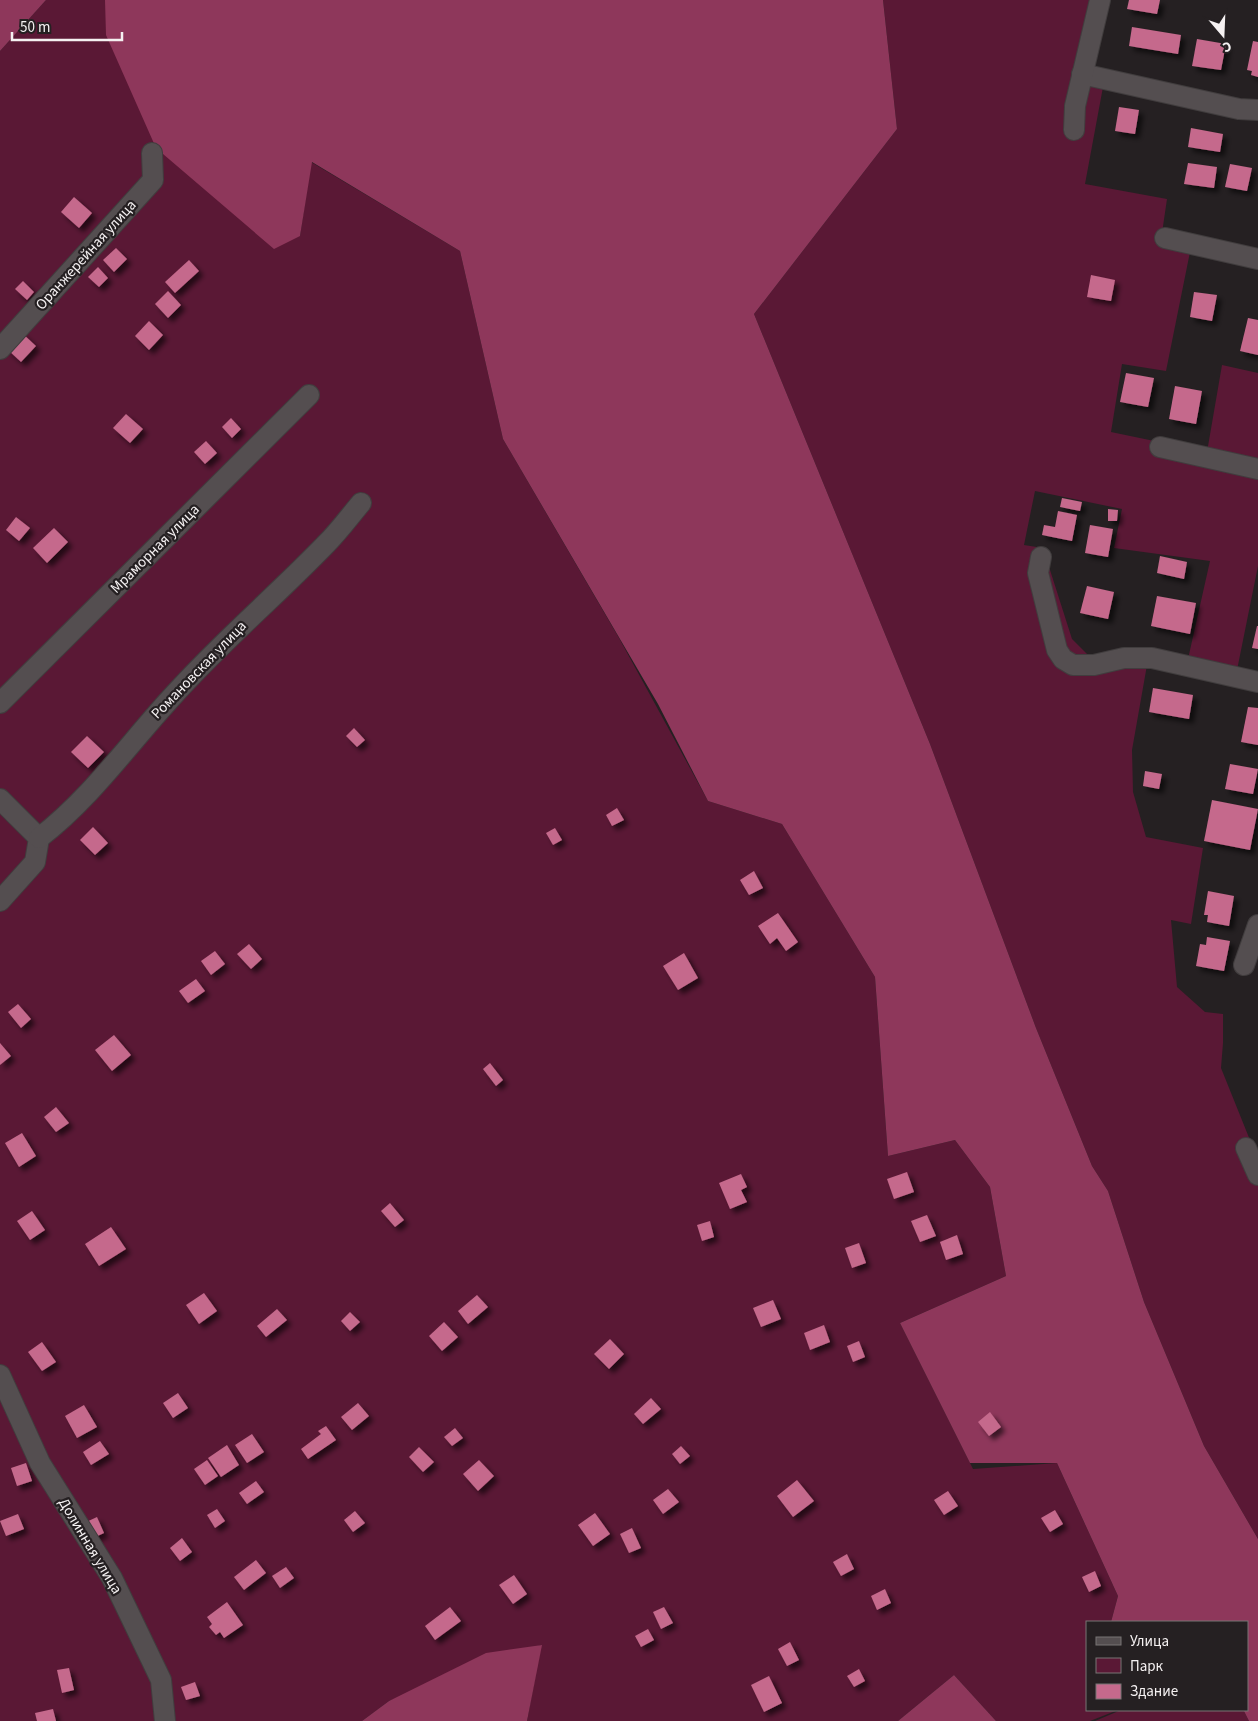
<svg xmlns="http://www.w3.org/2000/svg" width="1258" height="1721" font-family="'Source Sans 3',sans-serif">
	<defs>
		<filter id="shadow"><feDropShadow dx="4.5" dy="4.5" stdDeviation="2.5" flood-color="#0009"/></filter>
	</defs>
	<rect width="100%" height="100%" fill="#252022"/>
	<g fill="#5a1835">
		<path d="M 46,0 L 108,0 L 300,236 L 311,162 L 460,251 L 503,439 L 619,638 L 708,801 L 782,824 L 875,977 L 888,1156 L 955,1140 L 990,1187 L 1006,1276 L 900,1323 L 973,1469 L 1057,1463 L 1118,1596 L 1111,1622 L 1087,1622 L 1087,1710 L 1118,1710 L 1090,1721 L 996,1721 L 954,1675 L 898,1721 L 527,1721 L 541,1645 L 389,1701 L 362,1721 L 0,1721 L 0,51 Z"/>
		<path d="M 883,0 L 1096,0 L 1076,77 L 1103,87 L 1085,184 L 1167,199 L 1162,233 L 1190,252 L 1166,371 L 1122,364 L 1111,432 L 1207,452 L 1222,365 L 1258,373 L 1258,566 L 1237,670 L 1188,659 L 1210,561 L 1114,548 L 1122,509 L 1035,491 L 1024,545 L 1043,548 L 1072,639 L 1093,660 L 1147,665 L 1132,750 L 1133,792 L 1146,837 L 1203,848 L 1191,924 L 1171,920 L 1177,987 L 1205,1012 L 1223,1014 L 1223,1043 L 1221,1068 L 1258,1160 L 1258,1539 L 1204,1446 L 1144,1302 L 1108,1191 L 1092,1166 L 1036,1028 L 930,744 L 754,314 L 897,129 Z"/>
		<path d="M 1121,1710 L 1241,1710 L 1244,1711 L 1249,1721 L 1095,1721 Z"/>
	</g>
	<g fill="#8e375b">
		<path d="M 0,0 L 46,0 L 0,51 Z"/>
		<path d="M 105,0 L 883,0 L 897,129 L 754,314 L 930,744 L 1036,1028 L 1092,1166 L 1108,1191 L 1144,1302 L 1204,1446 L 1258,1539 L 1258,1721 L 1249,1721 L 1244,1711 L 1241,1710 L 1247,1710 L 1247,1622 L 1111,1622 L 1118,1596 L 1057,1463 L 970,1463 L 900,1323 L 1006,1276 L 990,1187 L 955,1140 L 888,1156 L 875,977 L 782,824 L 708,801 L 658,704 L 503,439 L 460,251 L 312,162 L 300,236 L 274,249 L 156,148 L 106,35 Z"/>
		<path d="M 542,1645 L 527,1721 L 362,1721 L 389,1701 L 486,1653 Z"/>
		<path d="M 954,1675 L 996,1721 L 898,1721 Z"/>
	</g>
	<g fill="#c5698c" filter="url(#shadow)">
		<path d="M 1129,0 L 1160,0 L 1157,14 L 1127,9 Z"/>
		<path d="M 1132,27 L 1181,35 L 1178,54 L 1129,46 Z"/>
		<path d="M 1197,39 L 1226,44 L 1221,70 L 1192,66 Z"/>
		<path d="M 1253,41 L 1258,42 L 1258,77 L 1251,75 L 1252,71 L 1247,70 Z"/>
		<path d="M 1119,107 L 1139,110 L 1135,134 L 1115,131 Z"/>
		<path d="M 1191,128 L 1223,134 L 1220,152 L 1188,147 Z"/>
		<path d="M 1188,163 L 1217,167 L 1214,188 L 1184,184 Z"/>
		<path d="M 1230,164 L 1252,168 L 1247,191 L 1225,187 Z"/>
		<path d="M 74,197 L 92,213 L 79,228 L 61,212 Z"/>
		<path d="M 116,248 L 127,259 L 114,272 L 103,260 Z"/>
		<path d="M 189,260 L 199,271 L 175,293 L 165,282 Z"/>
		<path d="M 98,267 L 108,278 L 99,287 L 88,277 Z"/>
		<path d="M 1091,275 L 1115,280 L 1111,301 L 1087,297 Z"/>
		<path d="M 23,281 L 34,292 L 27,300 L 15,289 Z"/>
		<path d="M 168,291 L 181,305 L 168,318 L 155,304 Z"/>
		<path d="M 1194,292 L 1217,295 L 1212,321 L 1190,317 Z"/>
		<path d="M 1248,318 L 1258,320 L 1258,355 L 1240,351 Z"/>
		<path d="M 149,321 L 163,335 L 149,350 L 135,336 Z"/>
		<path d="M 22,333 L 36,346 L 21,362 L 7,349 Z"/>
		<path d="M 1126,373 L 1154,378 L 1148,407 L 1120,402 Z"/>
		<path d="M 1175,386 L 1202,391 L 1196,424 L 1169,419 Z"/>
		<path d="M 126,414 L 143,429 L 130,443 L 113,428 Z"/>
		<path d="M 231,418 L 241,429 L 232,438 L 222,427 Z"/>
		<path d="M 206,441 L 217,453 L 205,464 L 194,452 Z"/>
		<path d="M 1062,498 L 1082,502 L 1080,511 L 1060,507 Z"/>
		<path d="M 1108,509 L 1118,510 L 1117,521 L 1108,521 Z"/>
		<path d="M 1058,511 L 1077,515 L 1072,541 L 1042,535 L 1044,525 L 1055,527 Z"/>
		<path d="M 16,517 L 30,528 L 19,541 L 6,530 Z"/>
		<path d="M 1090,525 L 1113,529 L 1108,557 L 1085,553 Z"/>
		<path d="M 54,528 L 68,542 L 47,563 L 33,548 Z"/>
		<path d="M 1160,556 L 1187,562 L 1184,579 L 1157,573 Z"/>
		<path d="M 1087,586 L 1114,592 L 1108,619 L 1080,613 Z"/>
		<path d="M 1157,596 L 1196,603 L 1190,634 L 1151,626 Z"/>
		<path d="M 1257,626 L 1258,626 L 1258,649 L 1252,648 Z"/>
		<path d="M 1153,688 L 1193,695 L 1189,719 L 1149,712 Z"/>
		<path d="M 1248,707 L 1258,708 L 1258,745 L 1241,742 Z"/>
		<path d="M 354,728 L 365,740 L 357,747 L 346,736 Z"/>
		<path d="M 87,736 L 104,752 L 88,768 L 71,752 Z"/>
		<path d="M 1230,764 L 1258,769 L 1253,794 L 1225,789 Z"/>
		<path d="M 1145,771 L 1162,774 L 1159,789 L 1143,786 Z"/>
		<path d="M 1212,800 L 1258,809 L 1250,850 L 1204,841 Z"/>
		<path d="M 617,808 L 624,820 L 612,826 L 606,815 Z"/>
		<path d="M 93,827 L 108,843 L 95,855 L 80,840 Z"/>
		<path d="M 555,828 L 562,840 L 553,845 L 546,833 Z"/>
		<path d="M 754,871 L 763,888 L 749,895 L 740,880 Z"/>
		<path d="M 1208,891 L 1234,896 L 1229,926 L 1207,922 L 1208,915 L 1204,915 Z"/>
		<path d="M 778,913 L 798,942 L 786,951 L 777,938 L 770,944 L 758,926 Z"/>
		<path d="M 1207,937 L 1230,941 L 1224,971 L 1196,966 L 1200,944 L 1206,945 Z"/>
		<path d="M 249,944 L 262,959 L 251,969 L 237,954 Z"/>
		<path d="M 215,951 L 225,964 L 211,975 L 201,961 Z"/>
		<path d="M 684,953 L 698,978 L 678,990 L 663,966 Z"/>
		<path d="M 196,979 L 205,991 L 188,1003 L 179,991 Z"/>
		<path d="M 18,1004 L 31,1019 L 21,1028 L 8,1012 Z"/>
		<path d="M 114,1035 L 131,1055 L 112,1071 L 95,1050 Z"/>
		<path d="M 0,1043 L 11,1056 L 0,1065 Z"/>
		<path d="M 490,1063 L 503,1080 L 496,1086 L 483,1069 Z"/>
		<path d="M 56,1107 L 69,1123 L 56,1132 L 44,1117 Z"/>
		<path d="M 22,1133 L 36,1156 L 19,1167 L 5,1143 Z"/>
		<path d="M 907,1172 L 914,1192 L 894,1199 L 887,1179 Z"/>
		<path d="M 741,1174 L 747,1187 L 741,1190 L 747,1202 L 730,1209 L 719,1183 Z"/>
		<path d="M 390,1203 L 404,1220 L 395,1227 L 381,1211 Z"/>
		<path d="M 32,1211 L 45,1230 L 30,1240 L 17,1221 Z"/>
		<path d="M 927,1215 L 936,1236 L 920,1242 L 911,1221 Z"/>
		<path d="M 710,1221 L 714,1237 L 702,1241 L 697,1225 Z"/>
		<path d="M 111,1227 L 126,1249 L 99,1266 L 85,1244 Z"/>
		<path d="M 957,1235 L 963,1254 L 946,1260 L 940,1242 Z"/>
		<path d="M 859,1243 L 866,1263 L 852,1268 L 845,1248 Z"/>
		<path d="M 204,1293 L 217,1311 L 199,1324 L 186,1305 Z"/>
		<path d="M 477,1295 L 488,1307 L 468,1324 L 458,1311 Z"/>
		<path d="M 773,1300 L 781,1319 L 761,1327 L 753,1308 Z"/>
		<path d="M 277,1309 L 287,1320 L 266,1337 L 257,1326 Z"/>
		<path d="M 350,1312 L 360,1322 L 350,1331 L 341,1321 Z"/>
		<path d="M 444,1322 L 458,1337 L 442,1351 L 429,1336 Z"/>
		<path d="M 824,1325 L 830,1342 L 810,1350 L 804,1333 Z"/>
		<path d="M 610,1339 L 624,1354 L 609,1369 L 594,1354 Z"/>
		<path d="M 859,1341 L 865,1357 L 853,1362 L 847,1346 Z"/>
		<path d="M 42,1342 L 56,1362 L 42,1371 L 28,1352 Z"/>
		<path d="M 178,1393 L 188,1408 L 173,1418 L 163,1403 Z"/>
		<path d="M 651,1398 L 661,1409 L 643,1424 L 634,1414 Z"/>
		<path d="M 358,1403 L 369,1416 L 352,1430 L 341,1417 Z"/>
		<path d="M 84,1405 L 97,1427 L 77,1438 L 65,1416 Z"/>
		<path d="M 990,1412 L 1001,1427 L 989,1436 L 978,1422 Z"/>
		<path d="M 326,1426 L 336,1440 L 308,1459 L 301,1449 L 321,1434 L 318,1431 Z"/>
		<path d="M 455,1428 L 463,1438 L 452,1446 L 444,1437 Z"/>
		<path d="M 252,1434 L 264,1452 L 247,1463 L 235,1445 Z"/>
		<path d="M 100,1441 L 109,1454 L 91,1465 L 83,1452 Z"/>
		<path d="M 227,1445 L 239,1465 L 221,1477 L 208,1458 Z"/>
		<path d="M 681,1446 L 690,1456 L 680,1464 L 672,1454 Z"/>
		<path d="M 419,1447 L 434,1462 L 423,1472 L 409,1457 Z"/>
		<path d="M 207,1460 L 218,1476 L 205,1485 L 194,1469 Z"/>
		<path d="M 479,1460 L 494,1476 L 478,1491 L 463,1474 Z"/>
		<path d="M 26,1463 L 32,1481 L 17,1486 L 11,1468 Z"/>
		<path d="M 797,1480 L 814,1501 L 793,1517 L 777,1496 Z"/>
		<path d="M 256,1481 L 264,1492 L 247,1504 L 239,1493 Z"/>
		<path d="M 668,1489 L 679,1502 L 663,1514 L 653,1500 Z"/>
		<path d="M 948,1491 L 958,1506 L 944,1515 L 934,1500 Z"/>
		<path d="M 217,1509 L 225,1521 L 215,1528 L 207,1515 Z"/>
		<path d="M 1055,1510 L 1063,1524 L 1050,1532 L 1041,1518 Z"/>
		<path d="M 355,1511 L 365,1523 L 353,1532 L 344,1520 Z"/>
		<path d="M 595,1513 L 610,1534 L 593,1546 L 578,1525 Z"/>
		<path d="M 18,1514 L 24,1529 L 6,1536 L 0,1521 Z"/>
		<path d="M 97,1517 L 104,1533 L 89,1540 L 82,1524 Z"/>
		<path d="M 632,1528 L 641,1548 L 629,1553 L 620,1534 Z"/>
		<path d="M 182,1538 L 192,1552 L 180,1561 L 170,1548 Z"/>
		<path d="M 847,1554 L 854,1569 L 841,1576 L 833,1562 Z"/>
		<path d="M 256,1560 L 266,1573 L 244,1590 L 234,1577 Z"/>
		<path d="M 286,1567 L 294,1578 L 280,1588 L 272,1576 Z"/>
		<path d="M 1095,1571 L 1101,1586 L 1089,1592 L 1082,1577 Z"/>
		<path d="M 514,1575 L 527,1594 L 513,1604 L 499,1585 Z"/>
		<path d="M 885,1589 L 891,1603 L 877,1610 L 871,1596 Z"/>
		<path d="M 227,1602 L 243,1625 L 224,1638 L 220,1632 L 216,1635 L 209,1627 L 212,1624 L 207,1617 Z"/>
		<path d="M 450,1607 L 461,1621 L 435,1640 L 425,1626 Z"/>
		<path d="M 664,1607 L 673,1623 L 661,1629 L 653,1612 Z"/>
		<path d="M 648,1629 L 654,1640 L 641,1647 L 635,1636 Z"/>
		<path d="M 790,1642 L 799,1660 L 787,1666 L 778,1649 Z"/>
		<path d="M 69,1668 L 74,1690 L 62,1693 L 57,1670 Z"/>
		<path d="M 859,1669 L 865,1681 L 854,1687 L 847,1676 Z"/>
		<path d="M 769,1676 L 782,1703 L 764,1712 L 751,1685 Z"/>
		<path d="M 195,1682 L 200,1696 L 186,1700 L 181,1687 Z"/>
		<path d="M 53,1709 L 56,1721 L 37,1721 L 35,1713 Z"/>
	</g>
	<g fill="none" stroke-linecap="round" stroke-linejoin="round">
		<defs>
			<g id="minor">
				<path d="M 1082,74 L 1239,109 L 1258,110"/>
				<path d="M 1074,130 L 1075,106 L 1100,0"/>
				<path d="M 1165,238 L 1258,259"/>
				<path d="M 0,349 L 153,180 L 152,153"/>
				<path d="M 1160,447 L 1258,469"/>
				<path d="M 1041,557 L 1038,573 L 1057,650 L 1063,659 L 1073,665 L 1094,665 L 1124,658 L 1152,658 L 1258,682"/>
				<path d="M 0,703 L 309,395"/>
				<path d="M 0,799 L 39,838 L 35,862 L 0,901"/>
				<path d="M 39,838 C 90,799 128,745 171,698 C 220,643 276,596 327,543 C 339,531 350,516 361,503"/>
				<path d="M 1244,965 L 1258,925"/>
				<path d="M 1246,1148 L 1258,1175"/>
				<path d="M 0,1375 L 40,1463 L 112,1578 L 161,1680 L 165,1721"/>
			</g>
		</defs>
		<use href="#minor" stroke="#413d3e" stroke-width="22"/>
		<use href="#minor" stroke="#544e50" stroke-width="20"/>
	</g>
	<g text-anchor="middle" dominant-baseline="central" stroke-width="4.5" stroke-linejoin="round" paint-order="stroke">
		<g font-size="15" fill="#f5f1f2" stroke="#252022">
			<text transform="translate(86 255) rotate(-48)">Оранжерейная улица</text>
			<text transform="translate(155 549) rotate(-45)">Мраморная улица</text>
			<text transform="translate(199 670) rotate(-46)">Романовская улица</text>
			<text transform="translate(90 1546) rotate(59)">Долинная улица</text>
		</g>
	</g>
	<rect x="1086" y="1621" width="162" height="90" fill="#252022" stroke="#787475"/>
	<rect x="1096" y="1637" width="25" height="8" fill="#544e50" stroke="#787475"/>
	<text x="1130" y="1646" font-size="15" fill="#f5f1f2">Улица</text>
	<rect x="1096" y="1658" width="25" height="15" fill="#5a1835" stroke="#787475"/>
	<text x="1130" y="1671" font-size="15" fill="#f5f1f2">Парк</text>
	<rect x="1096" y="1684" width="25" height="15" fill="#c5698c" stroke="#787475"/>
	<text x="1130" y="1696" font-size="15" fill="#f5f1f2">Здание</text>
	<g transform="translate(1223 35) rotate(161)" stroke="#252022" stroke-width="4" paint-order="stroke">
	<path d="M0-4L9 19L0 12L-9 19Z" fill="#f5f1f2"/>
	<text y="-8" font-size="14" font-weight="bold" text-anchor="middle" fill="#f5f1f2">С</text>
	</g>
	<path d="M12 32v8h110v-8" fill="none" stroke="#f5f1f2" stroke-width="2.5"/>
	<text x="20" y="32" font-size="15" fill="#f5f1f2" stroke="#252022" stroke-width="4" paint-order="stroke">50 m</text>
</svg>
